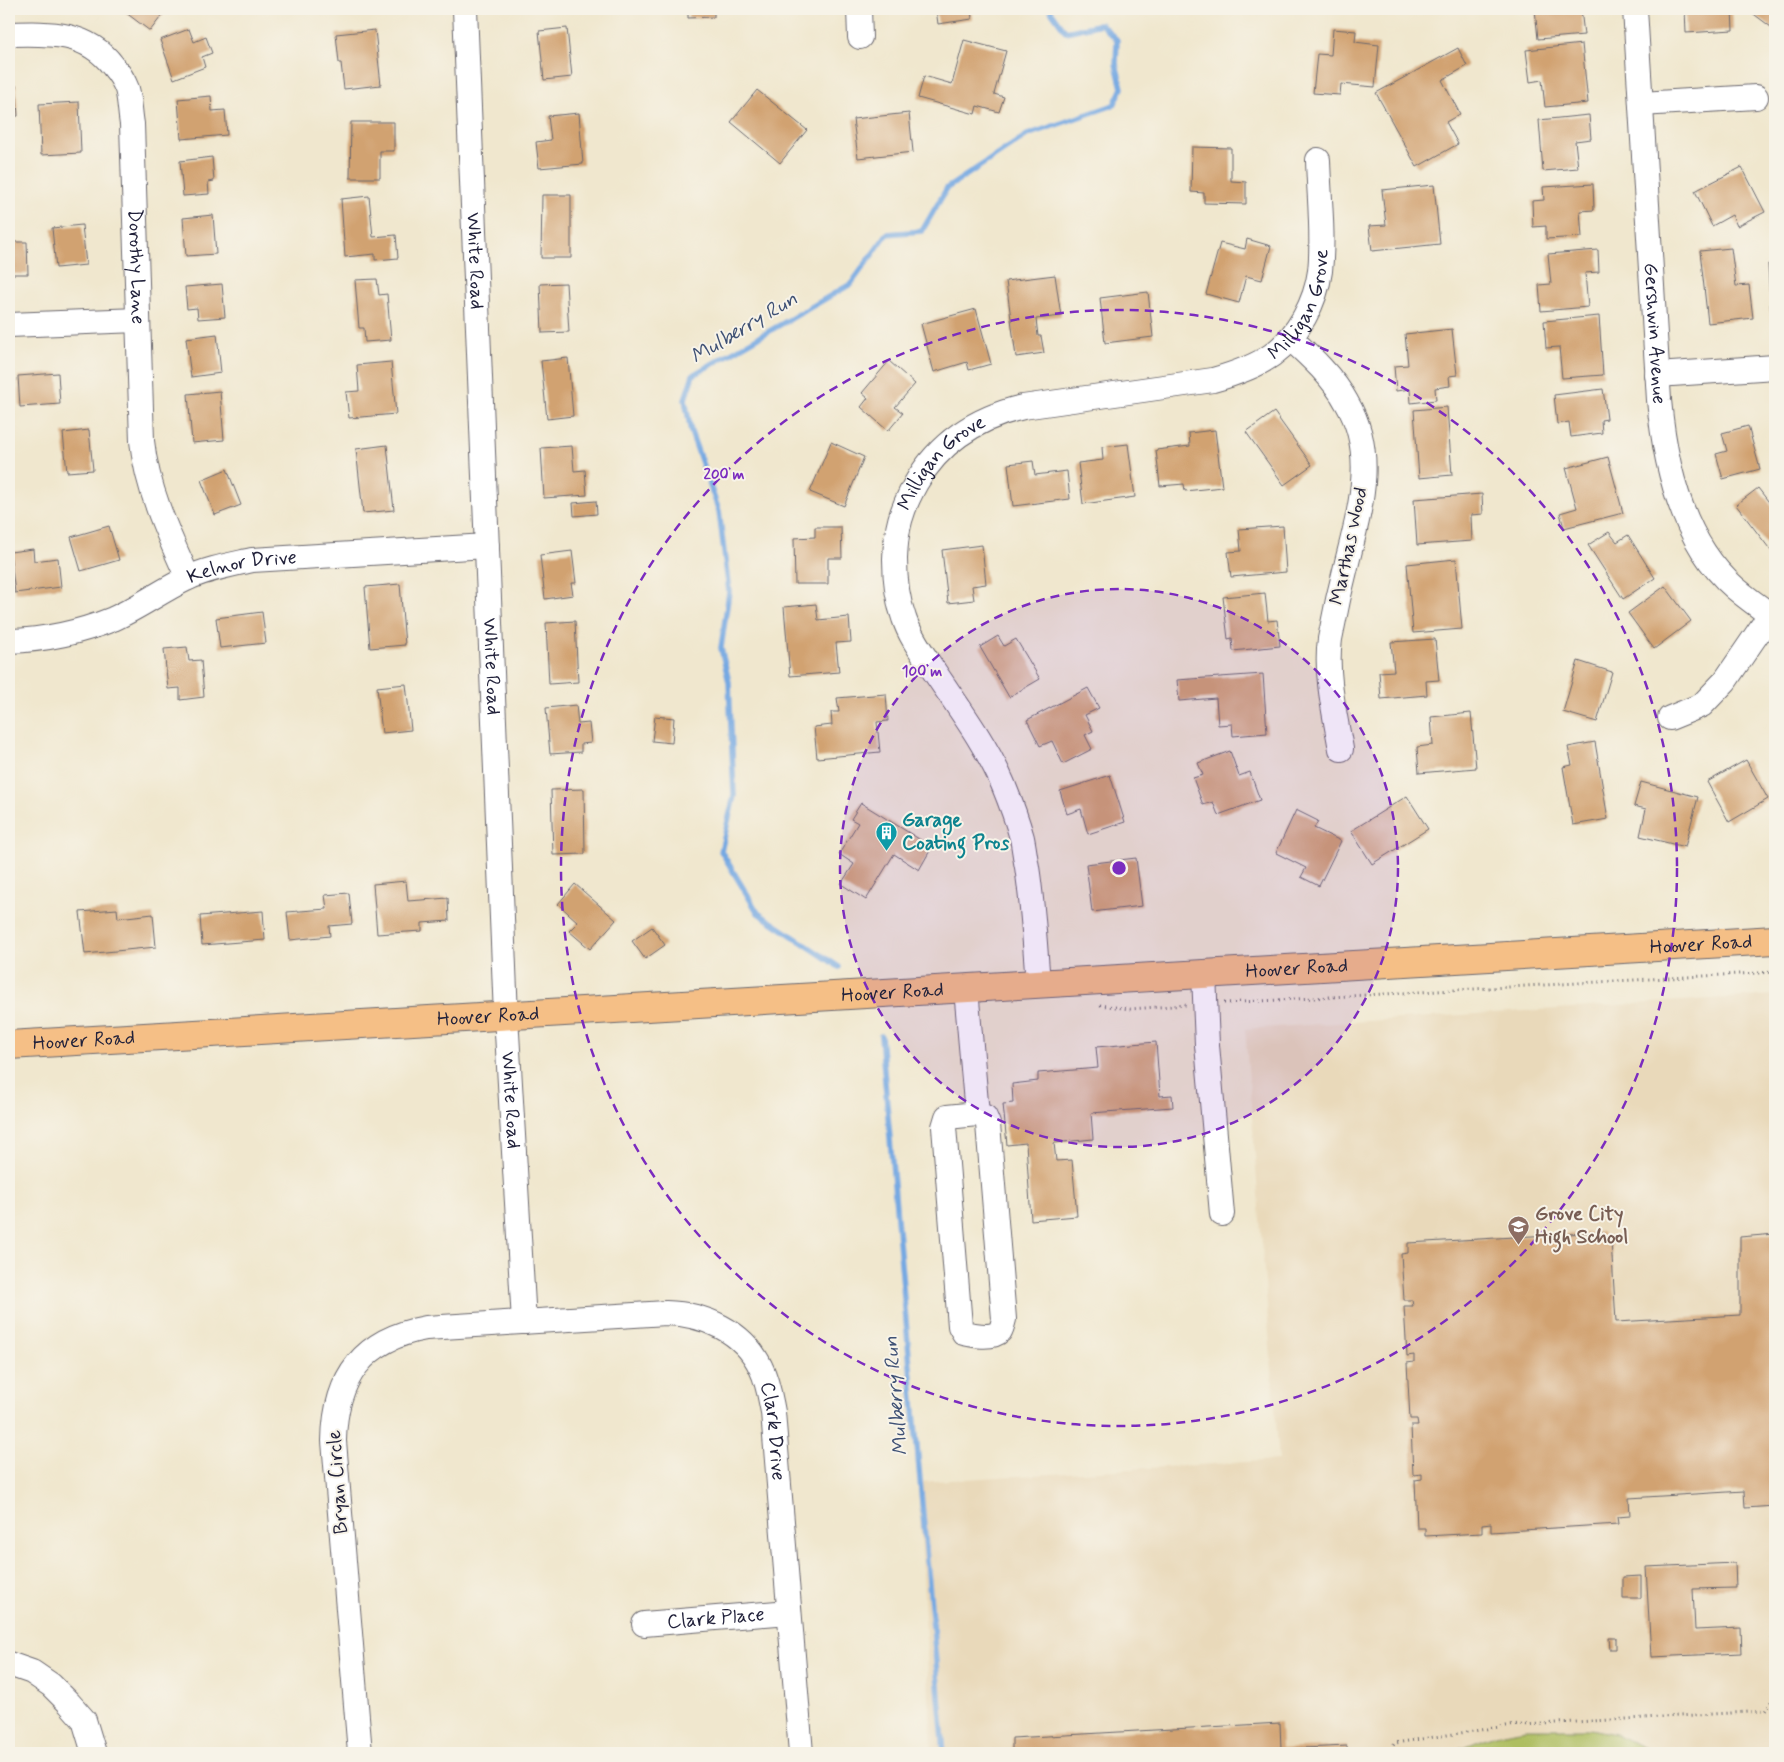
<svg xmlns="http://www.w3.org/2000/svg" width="1784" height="1762" font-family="Mynerve,sans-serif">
	<rect width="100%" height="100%" fill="#f7f3e8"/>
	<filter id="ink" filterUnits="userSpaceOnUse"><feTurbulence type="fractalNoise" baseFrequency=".02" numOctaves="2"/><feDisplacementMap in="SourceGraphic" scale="10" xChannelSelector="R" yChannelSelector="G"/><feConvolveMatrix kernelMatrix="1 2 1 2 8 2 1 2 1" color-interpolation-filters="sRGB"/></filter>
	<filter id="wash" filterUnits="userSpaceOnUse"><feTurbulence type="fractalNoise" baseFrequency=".0096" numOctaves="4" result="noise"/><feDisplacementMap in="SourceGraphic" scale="20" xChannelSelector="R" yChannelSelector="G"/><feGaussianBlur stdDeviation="1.12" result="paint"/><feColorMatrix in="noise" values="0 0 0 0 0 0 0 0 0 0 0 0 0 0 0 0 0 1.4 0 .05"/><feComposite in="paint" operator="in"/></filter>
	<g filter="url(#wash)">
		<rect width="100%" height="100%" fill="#f0e7ce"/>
		<path fill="#e9d9ba" d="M 1775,995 L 1775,1753 L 932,1753 L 918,1482 L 1279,1460 L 1245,1029 Z"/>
		<path fill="#aebe60" stroke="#68704e" d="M 1527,1729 L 1590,1729 L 1615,1734 L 1656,1753 L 1440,1753 C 1456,1751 1466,1746 1481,1740 C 1496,1734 1511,1731 1527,1729 Z"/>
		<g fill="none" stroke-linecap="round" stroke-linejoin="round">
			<g stroke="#76a9e2" stroke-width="5.5">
				<path d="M 839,967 L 758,913 L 721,851 L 734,796 L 729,682 L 721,648 L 729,592 L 719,511 L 691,432 L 685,399 L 693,375 L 851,284 L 887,234 L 922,231 L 947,188 L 1027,135 L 1114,105 L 1122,88 L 1116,64 L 1117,40 L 1101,24 L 1066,32 L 1051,11 L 1051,9"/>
				<path d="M 881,1036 L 944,1753"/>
			</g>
		</g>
		<g id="blocks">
			<g fill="#d1a271">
				<path d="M 121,9 L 167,9 L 150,31 Z"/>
				<path d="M 688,9 L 714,9 L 714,17 L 688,18 Z"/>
				<path d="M 752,9 L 791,9 L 790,15 L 752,14 Z"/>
				<path d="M 936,9 L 971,9 L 972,19 L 938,24 Z"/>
				<path d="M 1535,9 L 1581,9 L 1584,35 L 1538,39 Z"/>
				<path d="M 1685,9 L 1732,9 L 1733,30 L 1686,33 Z"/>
				<path d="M 1754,9 L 1775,9 L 1775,30 L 1751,12 Z"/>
				<path d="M 567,28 L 572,77 L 544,80 L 539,31 Z"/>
				<path d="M 189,29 L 194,42 L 206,37 L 212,53 L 202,57 L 205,67 L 174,79 L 160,40 Z"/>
				<path d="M 1333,29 L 1356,31 L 1355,42 L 1379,45 L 1375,87 L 1341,84 L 1340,95 L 1313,93 L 1317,54 L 1331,55 Z"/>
				<path d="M 375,30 L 381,85 L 344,89 L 341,63 L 339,63 L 336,34 Z"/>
				<path d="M 964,40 L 1006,51 L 994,94 L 1004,97 L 999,112 L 977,106 L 975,114 L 918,98 L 924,76 L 952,84 Z"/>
				<path d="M 1582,44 L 1588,103 L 1545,107 L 1542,80 L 1530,82 L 1526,50 Z"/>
				<path d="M 1458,48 L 1467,66 L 1442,80 L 1460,114 L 1446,122 L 1458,144 L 1417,167 L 1376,93 Z"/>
				<path d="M 16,85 L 18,116 L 9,117 L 9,86 Z"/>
				<path d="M 757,90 L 807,130 L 780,163 L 731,122 Z"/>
				<path d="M 211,96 L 212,111 L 225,110 L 227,135 L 181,139 L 178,99 Z"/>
				<path d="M 79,102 L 81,153 L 41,155 L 39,104 Z"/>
				<path d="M 579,113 L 583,164 L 539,168 L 536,142 L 551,140 L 548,116 Z"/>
				<path d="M 909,113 L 913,152 L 858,158 L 853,119 Z"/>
				<path d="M 1589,115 L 1591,139 L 1575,141 L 1578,168 L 1543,171 L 1539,120 Z"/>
				<path d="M 351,122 L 394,122 L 394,151 L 380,151 L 380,178 L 350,178 Z"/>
				<path d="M 1192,147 L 1231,148 L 1231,181 L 1246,182 L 1246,204 L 1204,203 L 1204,193 L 1191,192 Z"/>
				<path d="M 212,157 L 214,181 L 208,182 L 209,194 L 183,196 L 180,161 Z"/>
				<path d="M 1742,167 L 1765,212 L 1737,226 L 1732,215 L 1712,226 L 1695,191 Z"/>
				<path d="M 1593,184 L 1594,210 L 1580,211 L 1582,237 L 1546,239 L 1546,226 L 1533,227 L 1532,201 L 1544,200 L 1543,187 Z"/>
				<path d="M 1434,185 L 1440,244 L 1372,251 L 1369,226 L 1386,225 L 1382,190 Z"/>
				<path d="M 542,195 L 571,195 L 571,258 L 541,258 Z"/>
				<path d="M 369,196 L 373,237 L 396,235 L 398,258 L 375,260 L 375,254 L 345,257 L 341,199 Z"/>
				<path d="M 213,215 L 216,254 L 186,256 L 183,218 Z"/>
				<path d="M 82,225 L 86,265 L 56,268 L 52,228 Z"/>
				<path d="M 1247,239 L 1271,246 L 1262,280 L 1246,276 L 1239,303 L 1206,294 L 1220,243 L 1245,249 Z"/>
				<path d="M 9,242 L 27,242 L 28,274 L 9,274 Z"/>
				<path d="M 1731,248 L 1736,286 L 1749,285 L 1753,318 L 1708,323 L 1700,251 Z"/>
				<path d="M 1598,250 L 1599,272 L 1585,273 L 1588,307 L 1541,311 L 1539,285 L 1551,284 L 1548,254 Z"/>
				<path d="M 1768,264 L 1775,264 L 1775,320 L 1771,320 Z"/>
				<path d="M 1055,275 L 1061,316 L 1036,319 L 1038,336 L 1041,336 L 1044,353 L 1016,357 L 1006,281 Z"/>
				<path d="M 377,279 L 379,295 L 387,294 L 391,340 L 365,342 L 364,328 L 359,328 L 355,280 Z"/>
				<path d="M 566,283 L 569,332 L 542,333 L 540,284 Z"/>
				<path d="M 222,284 L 225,317 L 198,319 L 197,308 L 187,309 L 185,287 Z"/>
				<path d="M 1148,292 L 1153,337 L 1105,343 L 1100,298 Z"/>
				<path d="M 976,309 L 991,364 L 969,370 L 967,362 L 934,372 L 921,324 Z"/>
				<path d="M 1599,316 L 1603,375 L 1562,378 L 1559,347 L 1546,348 L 1544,321 Z"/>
				<path d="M 1452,329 L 1457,375 L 1449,376 L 1450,386 L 1435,388 L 1436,400 L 1411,403 L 1410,389 L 1396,391 L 1394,366 L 1408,365 L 1405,334 Z"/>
				<path d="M 217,334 L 221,373 L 191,377 L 186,338 Z"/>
				<path d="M 568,358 L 573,416 L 547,419 L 541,361 Z"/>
				<path d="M 889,361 L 915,384 L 895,407 L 903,413 L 888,431 L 861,407 L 868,398 L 862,393 Z"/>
				<path d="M 391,362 L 396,414 L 349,418 L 346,392 L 359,391 L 357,365 Z"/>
				<path d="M 58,373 L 60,404 L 20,407 L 18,376 Z"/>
				<path d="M 1603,389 L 1607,419 L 1601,420 L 1602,433 L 1571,437 L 1569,422 L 1557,424 L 1554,395 Z"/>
				<path d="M 220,391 L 224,440 L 192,443 L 188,394 Z"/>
				<path d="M 1447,407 L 1452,475 L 1419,478 L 1414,410 Z"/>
				<path d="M 1274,412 L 1312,465 L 1284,485 L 1246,432 Z"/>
				<path d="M 1748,426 L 1760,469 L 1723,479 L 1716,454 L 1727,451 L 1722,433 Z"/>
				<path d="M 89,430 L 93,470 L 67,472 L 63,433 Z"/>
				<path d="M 1215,430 L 1222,487 L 1185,491 L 1184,484 L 1160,486 L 1156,450 L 1190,446 L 1189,433 Z"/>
				<path d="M 831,442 L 864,457 L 844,506 L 810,492 Z"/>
				<path d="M 1128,444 L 1135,497 L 1083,504 L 1078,463 L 1103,460 L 1102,447 Z"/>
				<path d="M 387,445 L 394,510 L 363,513 L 356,449 Z"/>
				<path d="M 572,446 L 574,471 L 585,470 L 587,495 L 544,498 L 541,448 Z"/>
				<path d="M 1608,457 L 1623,513 L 1564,528 L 1560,513 L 1577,508 L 1566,468 Z"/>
				<path d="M 1033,461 L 1035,475 L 1067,471 L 1070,499 L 1013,506 L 1008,464 Z"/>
				<path d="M 227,469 L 241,505 L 215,515 L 201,480 Z"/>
				<path d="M 1758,488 L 1775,510 L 1775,550 L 1772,552 L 1736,505 Z"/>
				<path d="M 1482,494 L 1483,514 L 1471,515 L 1472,541 L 1417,545 L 1414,499 Z"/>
				<path d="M 596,501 L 597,514 L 574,516 L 573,503 Z"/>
				<path d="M 109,526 L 119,560 L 81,571 L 71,537 Z"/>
				<path d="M 1283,526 L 1286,572 L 1231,577 L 1228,552 L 1241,551 L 1239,529 Z"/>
				<path d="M 815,527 L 841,527 L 842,558 L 828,558 L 828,584 L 795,584 L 794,538 L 815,537 Z"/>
				<path d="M 1609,532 L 1617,542 L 1628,535 L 1655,578 L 1623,599 L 1588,545 Z"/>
				<path d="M 982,545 L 986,584 L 972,586 L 974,600 L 948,603 L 942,550 Z"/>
				<path d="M 33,549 L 34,561 L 58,558 L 61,587 L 15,593 L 10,552 Z"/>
				<path d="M 572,551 L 576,583 L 571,583 L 573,595 L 545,599 L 540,555 Z"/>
				<path d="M 1456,559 L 1462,629 L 1413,633 L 1407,564 Z"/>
				<path d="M 400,584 L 405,645 L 370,648 L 365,587 Z"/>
				<path d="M 1665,586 L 1691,621 L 1654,649 L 1628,613 Z"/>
				<path d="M 1265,593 L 1268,621 L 1277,620 L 1280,646 L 1233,651 L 1232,638 L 1228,639 L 1223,597 Z"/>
				<path d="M 816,604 L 818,620 L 849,617 L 851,642 L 836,643 L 839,672 L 790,676 L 784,607 Z"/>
				<path d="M 262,612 L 266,643 L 220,648 L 216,618 Z"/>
				<path d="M 575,621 L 578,682 L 549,684 L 546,623 Z"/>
				<path d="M 998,636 L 1004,646 L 1016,639 L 1040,679 L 1009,697 L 980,647 Z"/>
				<path d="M 1435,639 L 1439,680 L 1426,681 L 1427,695 L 1381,699 L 1379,672 L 1394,671 L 1391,642 Z"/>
				<path d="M 187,647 L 189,661 L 201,660 L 204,697 L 180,700 L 180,688 L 168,689 L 164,649 Z"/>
				<path d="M 1578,661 L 1612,672 L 1597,722 L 1563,712 Z"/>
				<path d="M 1263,674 L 1267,733 L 1233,736 L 1232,724 L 1218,725 L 1216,698 L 1179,701 L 1177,680 Z"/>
				<path d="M 406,684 L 411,730 L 382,733 L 377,687 Z"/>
				<path d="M 1088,688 L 1099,708 L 1085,715 L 1093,731 L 1085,735 L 1092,749 L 1063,764 L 1052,741 L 1040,746 L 1027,720 Z"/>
				<path d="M 886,694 L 888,721 L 877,722 L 880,752 L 817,758 L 814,727 L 832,725 L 831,712 L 839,712 L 837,698 Z"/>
				<path d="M 576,705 L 578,724 L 589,723 L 591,743 L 581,744 L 581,752 L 550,754 L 546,708 Z"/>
				<path d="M 1471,713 L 1476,768 L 1419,773 L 1417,747 L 1433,745 L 1431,717 Z"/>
				<path d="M 655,716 L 674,718 L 672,743 L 652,741 Z"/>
				<path d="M 1595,742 L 1608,819 L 1573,825 L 1563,767 L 1572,765 L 1568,747 Z"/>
				<path d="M 1230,751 L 1239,776 L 1250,772 L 1260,800 L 1218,815 L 1213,802 L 1203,805 L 1193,778 L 1203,775 L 1198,763 Z"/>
				<path d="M 1746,760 L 1768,799 L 1729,822 L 1707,782 Z"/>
				<path d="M 1110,775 L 1125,822 L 1088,834 L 1081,809 L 1067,814 L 1060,791 Z"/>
				<path d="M 1641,782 L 1698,797 L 1685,847 L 1640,836 L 1646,809 L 1634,806 Z"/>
				<path d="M 584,789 L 585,854 L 553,855 L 551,790 Z"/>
				<path d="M 1407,796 L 1428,829 L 1372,864 L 1351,831 Z"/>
				<path d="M 861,803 L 932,847 L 919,870 L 894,854 L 866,900 L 841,884 L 854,864 L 839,854 L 858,823 L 851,819 Z"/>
				<path d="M 1296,810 L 1318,821 L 1314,828 L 1341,841 L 1319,886 L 1301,877 L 1306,868 L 1276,853 Z"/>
				<path d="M 1136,858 L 1142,906 L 1092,912 L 1086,864 Z"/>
				<path d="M 406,881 L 408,901 L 448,898 L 449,921 L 422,923 L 422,931 L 377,934 L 373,884 Z"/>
				<path d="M 575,884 L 616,920 L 590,949 L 569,931 L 578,922 L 558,904 Z"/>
				<path d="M 349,893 L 352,924 L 329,926 L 330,936 L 290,940 L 287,912 L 327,909 L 325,895 Z"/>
				<path d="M 117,909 L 118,918 L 153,914 L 156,947 L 85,954 L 80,912 Z"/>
				<path d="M 263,911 L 265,940 L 202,945 L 200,916 Z"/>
				<path d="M 652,927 L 665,945 L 645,959 L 632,941 Z"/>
				<path d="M 1156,1042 L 1160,1096 L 1172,1095 L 1173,1107 L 1091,1113 L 1093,1139 L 1054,1143 L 1056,1161 L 1072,1160 L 1077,1216 L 1031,1220 L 1026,1143 L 1007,1145 L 1003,1104 L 1013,1103 L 1012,1084 L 1038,1081 L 1038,1073 L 1098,1068 L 1096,1047 Z"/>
				<path d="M 1603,1232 L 1604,1240 L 1611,1240 L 1616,1322 L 1740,1315 L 1740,1237 L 1775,1234 L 1775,1506 L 1745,1508 L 1744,1491 L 1629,1498 L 1630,1516 L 1617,1517 L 1618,1524 L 1491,1532 L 1491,1523 L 1482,1524 L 1482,1533 L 1425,1536 L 1425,1528 L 1417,1528 L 1415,1480 L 1422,1479 L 1422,1474 L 1413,1475 L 1411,1425 L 1418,1425 L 1417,1419 L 1410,1419 L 1407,1363 L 1414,1362 L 1414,1355 L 1407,1356 L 1404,1306 L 1413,1306 L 1412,1300 L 1404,1300 L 1401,1254 L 1408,1253 L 1408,1243 Z"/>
				<path d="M 1735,1563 L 1736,1588 L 1693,1589 L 1695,1630 L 1741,1628 L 1742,1653 L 1651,1657 L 1646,1567 Z"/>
				<path d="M 1641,1576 L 1641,1598 L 1623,1598 L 1623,1577 Z"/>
				<path d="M 1609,1638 L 1616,1638 L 1616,1649 L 1610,1649 Z"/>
				<path d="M 1280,1723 L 1281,1749 L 1347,1746 L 1347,1753 L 1012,1753 L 1012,1738 Z"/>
			</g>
		</g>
	</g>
	<g filter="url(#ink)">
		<use href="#blocks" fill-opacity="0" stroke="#6a676e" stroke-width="1"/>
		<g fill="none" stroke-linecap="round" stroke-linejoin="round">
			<defs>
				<g id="minor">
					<path id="s1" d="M 465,9 L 506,1016 L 524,1322"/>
					<path d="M 859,9 L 860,37"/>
					<path id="s2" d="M 1635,9 L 1659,400 C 1665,466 1683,543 1735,588 C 1748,599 1762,609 1775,618"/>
					<path id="s3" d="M 9,34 C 48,33 87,31 113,66 C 119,73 124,81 127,89 C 130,100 130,113 132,124 L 142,441 C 147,489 168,534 188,578"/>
					<path d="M 1641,104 L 1756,97"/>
					<path d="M 9,325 L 138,320"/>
					<path d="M 1290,338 C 1311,357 1333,377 1347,403 C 1376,452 1361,506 1348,558 C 1341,585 1335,612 1330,639 C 1325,674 1335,715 1341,749"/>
					<path d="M 1657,375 L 1775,367"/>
					<path id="s4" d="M 9,641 C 43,640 81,632 113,619 C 138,608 161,591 186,579 C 207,569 230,565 252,560 L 487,546"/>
					<path d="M 1670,718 L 1702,705 L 1725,681 L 1770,615"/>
					<path d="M 1204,974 L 1207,1045 L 1222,1214"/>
					<path id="s5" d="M 1038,984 C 1035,945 1033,906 1027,867 C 1025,858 1024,847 1022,838 C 1017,820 1010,801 1003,784 C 986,744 958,707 934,671 C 923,654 910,637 904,618 C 897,599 895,580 895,559 C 896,528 901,510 916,483 C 940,441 977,418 1023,407 L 1213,380 C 1234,374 1255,367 1272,355 C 1298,336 1316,302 1320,271 C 1324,235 1319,196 1318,160"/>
					<path d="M 966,989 L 977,1114"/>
					<path d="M 977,1114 L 985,1117 L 988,1124 L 1004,1319 C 1003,1323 1002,1328 1000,1331 C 992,1339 973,1335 964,1333 L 960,1326 L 944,1127 L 947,1117 Z"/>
					<path id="s6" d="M 644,1624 L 789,1612"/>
					<path d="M 9,1664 L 32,1672 L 51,1685 L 69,1703 L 84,1720 L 94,1753"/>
					<path id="s7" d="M 360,1753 L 334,1441 C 335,1378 363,1339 426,1328 L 666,1313 C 704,1314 744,1331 761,1368 C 768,1382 770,1397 773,1412 L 801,1753"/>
				</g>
				<g id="major">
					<path id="s8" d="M 9,1045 L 1775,940"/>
				</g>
			</defs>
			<use href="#minor" stroke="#6a676e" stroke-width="26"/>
			<use href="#major" stroke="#6a676e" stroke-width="30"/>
			<g stroke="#6a676e" stroke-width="3" stroke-dasharray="1 4" stroke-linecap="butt">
				<path d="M 1224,1003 L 1775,972"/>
				<path d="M 1100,1005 L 1130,1009 L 1186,1005"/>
				<path d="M 1387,1753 L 1395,1743 L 1506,1726 L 1765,1711 L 1775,1698 L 1771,1609 L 1775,1609"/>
			</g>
			<use href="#minor" stroke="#fff" stroke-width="24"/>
			<use href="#major" stroke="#f5bf86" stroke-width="28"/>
		</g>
	</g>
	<circle cx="1119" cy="868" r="279" fill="#7b2cbf" fill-opacity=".12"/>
	<g fill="none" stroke="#7b2cbf" stroke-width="2.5" stroke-dasharray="9 6">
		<circle cx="1119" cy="868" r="279"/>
		<circle cx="1119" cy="868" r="558"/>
	</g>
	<defs>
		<symbol id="building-pin" viewBox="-11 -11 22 30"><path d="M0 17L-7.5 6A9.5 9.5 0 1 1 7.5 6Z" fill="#0f9aa8" stroke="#f7f3e8"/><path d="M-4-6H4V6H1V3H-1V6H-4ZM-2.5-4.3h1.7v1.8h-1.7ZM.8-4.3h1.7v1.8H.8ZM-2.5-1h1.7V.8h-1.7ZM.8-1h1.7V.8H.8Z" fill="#fff"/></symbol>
		<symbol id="school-pin" viewBox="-11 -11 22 30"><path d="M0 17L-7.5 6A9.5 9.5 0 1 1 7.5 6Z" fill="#8d6e63" stroke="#f7f3e8"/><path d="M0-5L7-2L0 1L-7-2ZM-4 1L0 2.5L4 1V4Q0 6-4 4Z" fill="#fff"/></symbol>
	</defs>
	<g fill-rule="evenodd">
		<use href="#building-pin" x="874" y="820" width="25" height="34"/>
		<use href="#school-pin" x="1506" y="1214" width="25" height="34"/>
	</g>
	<g text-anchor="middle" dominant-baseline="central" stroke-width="4" stroke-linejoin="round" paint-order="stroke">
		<g font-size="20" fill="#22223b" stroke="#f7f3e8">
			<text stroke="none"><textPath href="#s1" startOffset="252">White Road</textPath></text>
			<text stroke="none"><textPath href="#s3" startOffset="319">Dorothy Lane</textPath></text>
			<text stroke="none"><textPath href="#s5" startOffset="989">Milligan Grove</textPath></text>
			<text stroke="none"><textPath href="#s2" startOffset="325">Gershwin Avenue</textPath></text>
			<text stroke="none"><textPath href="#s5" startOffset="570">Milligan Grove</textPath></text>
			<text transform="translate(1349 546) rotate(-78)">Marthas Wood</text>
			<text stroke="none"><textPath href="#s4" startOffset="248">Kelnor Drive</textPath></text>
			<text stroke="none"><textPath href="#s1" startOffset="658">White Road</textPath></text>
			<text stroke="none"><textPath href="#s8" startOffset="1695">Hoover Road</textPath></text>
			<text stroke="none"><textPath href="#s8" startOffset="1290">Hoover Road</textPath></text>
			<text stroke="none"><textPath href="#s8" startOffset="885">Hoover Road</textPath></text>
			<text stroke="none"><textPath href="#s8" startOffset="480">Hoover Road</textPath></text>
			<text stroke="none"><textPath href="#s8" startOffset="75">Hoover Road</textPath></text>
			<text stroke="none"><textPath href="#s1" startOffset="1092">White Road</textPath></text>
			<text stroke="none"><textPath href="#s7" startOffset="895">Clark Drive</textPath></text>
			<text transform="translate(338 1482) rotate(-94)">Bryan Circle</text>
			<text stroke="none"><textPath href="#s6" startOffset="72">Clark Place</textPath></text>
		</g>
		<g font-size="20" font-weight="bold" fill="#0d838f" stroke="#f7f3e8" text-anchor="start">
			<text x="902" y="820">Garage<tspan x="902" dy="23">Coating Pros</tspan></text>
		</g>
		<g font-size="20" font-weight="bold" fill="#785e54" stroke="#f7f3e8" text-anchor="start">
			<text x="1535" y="1214">Grove City<tspan x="1535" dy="23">High School</tspan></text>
		</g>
		<g font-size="21" font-style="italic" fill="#3f5175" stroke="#f7f3e8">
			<text transform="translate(744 328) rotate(-31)">Mulberry Run</text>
			<text transform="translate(896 1396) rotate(-95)">Mulberry Run</text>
		</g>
	</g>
	<circle cx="1119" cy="868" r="8" fill="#7b2cbf" stroke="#f7f3e8" stroke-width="2.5"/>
	<g font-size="15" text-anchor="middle" font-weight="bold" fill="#7b2cbf" stroke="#f7f3e8" stroke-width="4" stroke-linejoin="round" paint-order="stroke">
		<text x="724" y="479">200 m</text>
		<text x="922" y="676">100 m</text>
	</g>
	<rect width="1784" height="1762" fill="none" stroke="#f7f3e8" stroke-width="30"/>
</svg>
